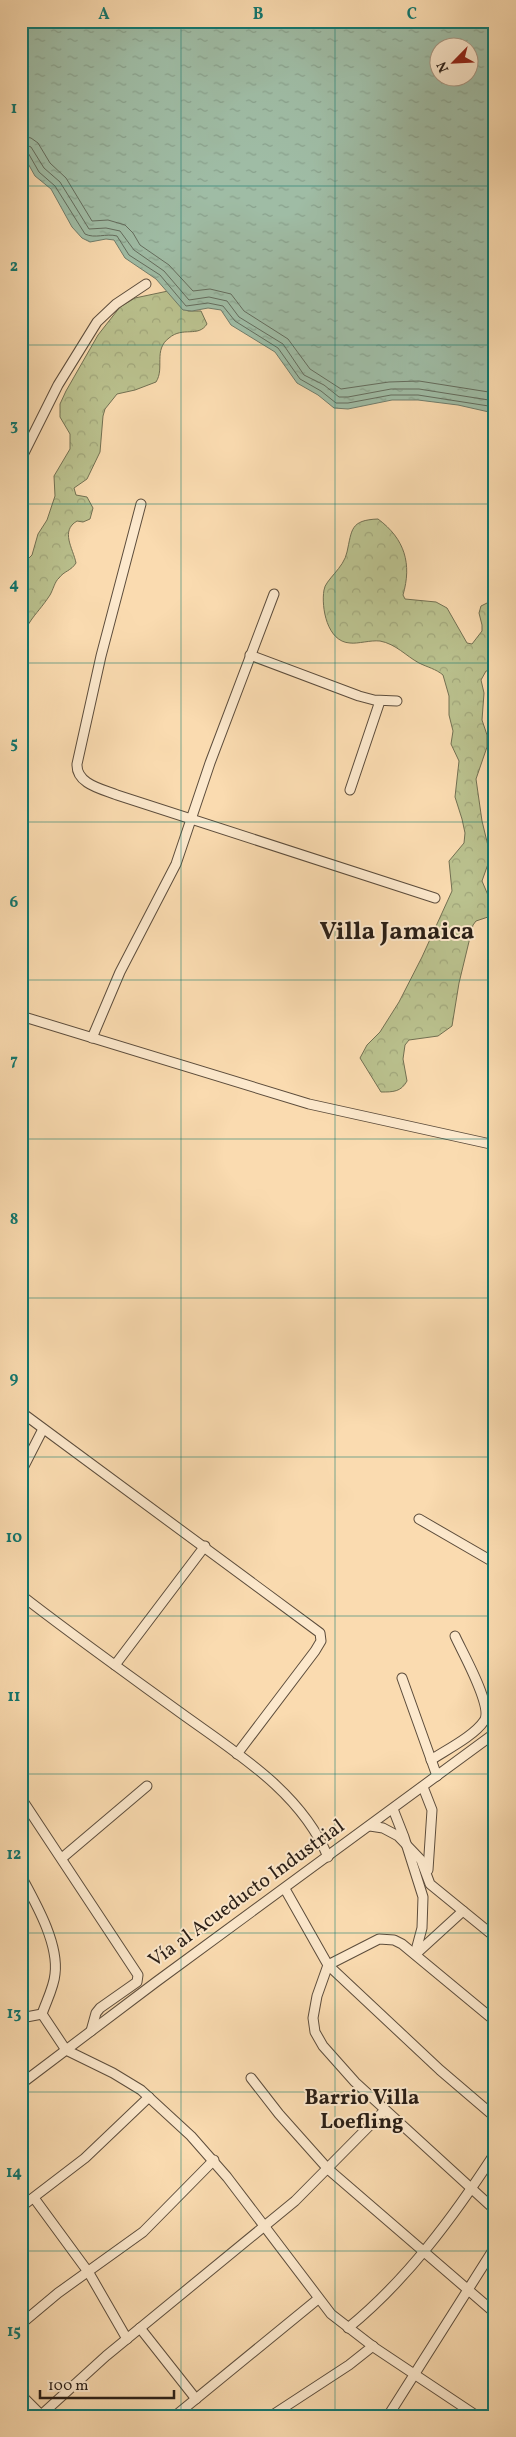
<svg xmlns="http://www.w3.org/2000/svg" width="516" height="2437" font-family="Vollkorn,serif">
	<defs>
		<pattern id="forest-crowns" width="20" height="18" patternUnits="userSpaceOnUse" patternTransform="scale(1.25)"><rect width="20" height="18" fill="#bac18e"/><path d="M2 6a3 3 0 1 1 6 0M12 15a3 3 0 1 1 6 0" fill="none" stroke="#a0a57a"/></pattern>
		<pattern id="water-ripples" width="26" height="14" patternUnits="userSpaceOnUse" patternTransform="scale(1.25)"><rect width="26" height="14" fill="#9fbca5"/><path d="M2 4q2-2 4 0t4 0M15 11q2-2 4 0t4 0" fill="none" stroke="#89a18d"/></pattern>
	</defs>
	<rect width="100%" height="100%" fill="#fadbb0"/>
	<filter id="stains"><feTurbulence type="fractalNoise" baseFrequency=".004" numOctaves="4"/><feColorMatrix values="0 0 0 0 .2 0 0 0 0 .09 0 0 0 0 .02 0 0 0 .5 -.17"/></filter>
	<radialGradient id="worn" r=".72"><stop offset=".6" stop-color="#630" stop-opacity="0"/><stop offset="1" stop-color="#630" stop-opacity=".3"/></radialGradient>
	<g fill="url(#forest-crowns)" stroke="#727052">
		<path d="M 168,291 L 180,306 L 188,311 L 201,311 L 207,324 C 198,338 183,326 169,338 C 153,350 165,368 156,382 L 135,390 L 117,394 L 105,409 L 103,416 L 100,452 L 87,479 L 74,488 L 76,495 L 87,497 L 93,508 L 90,519 L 83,522 L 77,521 C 60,531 73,548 76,563 C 71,571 64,571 59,578 C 55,581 53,590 50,595 C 35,618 23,622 21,652 L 21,566 L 32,555 L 38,534 L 47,520 L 55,496 L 54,476 L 70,449 L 70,434 L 60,417 L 60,404 L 66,391 L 98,335 L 120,307 L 135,298 Z"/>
		<path d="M 378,519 C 405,539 412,564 403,595 L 405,599 L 436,602 L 447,608 L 467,643 L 472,644 L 482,631 L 482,625 L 479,613 L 481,606 L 491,601 L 495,587 L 495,670 L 486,671 L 481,680 L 484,693 L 482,720 L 487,735 L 487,747 L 476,779 L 482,821 L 489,850 L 488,864 L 482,881 L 493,907 L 491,916 L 476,921 L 473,925 L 459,983 L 452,1026 L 438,1036 L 409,1040 L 405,1045 L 403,1059 L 407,1081 C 401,1092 393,1092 381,1092 L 360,1058 L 367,1045 L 380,1032 L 399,1002 L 422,957 L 452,891 L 449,861 L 464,843 L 465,833 L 462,819 L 455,797 L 459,761 L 451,744 L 453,731 L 449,715 L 449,696 L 443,675 C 436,669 427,667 419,663 C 406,656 396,644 380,641 C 370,640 358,644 350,643 C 327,642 321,607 324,590 C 325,580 344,568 347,552 C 352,530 350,520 378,519 Z"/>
	</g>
	<path fill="url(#water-ripples)" stroke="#707d6c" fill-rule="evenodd" d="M 21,21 L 495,21 L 495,411 L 489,412 L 458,405 L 418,400 L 392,400 L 348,409 L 334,408 L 318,395 L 297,383 L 275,352 L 231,325 L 221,310 L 208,308 L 192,311 L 183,310 L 156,279 L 125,258 L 114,240 L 106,239 L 90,242 L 82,238 L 72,227 L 51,189 L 35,176 L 21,151 ZM 438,48 L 468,48 L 468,78 L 438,78 Z"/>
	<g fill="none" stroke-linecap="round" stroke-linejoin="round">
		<g stroke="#646d5e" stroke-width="1">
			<path d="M 21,136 L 31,138 L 38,143 L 50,163 L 66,178 L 92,221 L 108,220 L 125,225 L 133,233 L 140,245 L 169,265 L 193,291 L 210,289 L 231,294 L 244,311 L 288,339 L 310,369 L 341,389 L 389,382 L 419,381 L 495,393"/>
			<path d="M 21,143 L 31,147 L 44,168 L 60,182 L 89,229 L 106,228 L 120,231 L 134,250 L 164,271 L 189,300 L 209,297 L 227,301 L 239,317 L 283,344 L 304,375 L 324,385 L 339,397 L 348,397 L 391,389 L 419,389 L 495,401"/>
			<path d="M 21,150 L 27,151 L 39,172 L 55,186 L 85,234 C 95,239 106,233 117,236 L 129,255 L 160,275 L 186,306 L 208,303 L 223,306 L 235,321 L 278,348 L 300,379 L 321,391 L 336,403 L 348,403 L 391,395 L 418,395 L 495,407"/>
		</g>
		<defs>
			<g id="minor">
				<path d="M 21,459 L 58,385 L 97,322 L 116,304 L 146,284"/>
				<path d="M 141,504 L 101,656 L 77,764 C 76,784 102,789 117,795 L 435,898"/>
				<path d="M 250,655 L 359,696 L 374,700 L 397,701"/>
				<path d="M 350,790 L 380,701"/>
				<path d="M 21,1016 L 309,1104 L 495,1145"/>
				<path d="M 92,1038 L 120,972 L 176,864 L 210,763 L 274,594"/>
				<path d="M 21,1412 L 320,1633 L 321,1641 L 315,1651 L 237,1754"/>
				<path d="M 21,1472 L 43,1429"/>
				<path d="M 419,1519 L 495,1563"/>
				<path d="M 21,1595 C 71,1634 123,1671 174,1708 C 231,1750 300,1789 328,1857"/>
				<path d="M 115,1665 L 205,1546"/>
				<path d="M 402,1678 L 437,1776"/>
				<path d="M 431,1760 C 446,1750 474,1736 484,1721 C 494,1707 462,1652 455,1636"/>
				<path d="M 423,1787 L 432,1810 L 428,1870"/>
				<path d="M 21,1798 L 138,1975 L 137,1982 L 100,2008 L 96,2013 L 91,2031"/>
				<path d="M 393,1809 L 404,1837 L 423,1897 L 422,1928 L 415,1954"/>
				<path d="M 370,1826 L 383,1828 L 398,1836 L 421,1860 L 430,1884 L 495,1937"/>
				<path d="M 62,1858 L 147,1786"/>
				<path d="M 21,1876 C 35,1902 59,1943 55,1974 C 54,1987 46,2002 42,2014"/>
				<path d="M 285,1889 L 328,1965 L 440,2070 L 495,2117"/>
				<path d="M 417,1953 L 463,1911"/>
				<path d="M 42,2014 L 66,2050 L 113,2073 L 141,2090 L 191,2136 L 227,2177 L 331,2314 L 375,2348 L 477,2416"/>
				<path d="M 21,2018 L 42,2014"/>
				<path d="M 495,2021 L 402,1944 L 394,1940 L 379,1939 L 328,1965 L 317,1996 L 313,2018 L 315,2032 L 323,2046 L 355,2082 L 495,2210"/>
				<path d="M 251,2078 L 279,2114 L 328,2169 L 495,2313"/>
				<path d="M 21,2084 L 156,1982 L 495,1733"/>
				<path d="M 34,2198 L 89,2273 L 127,2339"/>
				<path d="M 21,2207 L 85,2158 L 149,2097"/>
				<path d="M 21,2324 L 58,2293 L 143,2232 L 214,2160"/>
				<path d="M 140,2328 L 196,2399"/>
				<path d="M 348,2328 C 407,2280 454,2216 495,2153"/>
				<path d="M 21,2395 L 42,2416"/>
				<path d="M 40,2416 L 106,2356 L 295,2201 L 385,2110"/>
				<path d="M 175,2416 L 318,2299"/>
				<path d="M 271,2416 L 349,2365 L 373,2346"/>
				<path d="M 388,2416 L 495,2247"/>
			</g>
		</defs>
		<use href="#minor" stroke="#5d4d3c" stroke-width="11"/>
		<use href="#minor" stroke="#fce8cc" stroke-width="9"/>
	</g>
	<path fill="none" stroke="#0f766e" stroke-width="1" stroke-opacity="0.55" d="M 181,21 L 181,2416M 335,21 L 335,2416M 21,186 L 495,186M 21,345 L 495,345M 21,504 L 495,504M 21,663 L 495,663M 21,822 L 495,822M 21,980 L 495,980M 21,1139 L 495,1139M 21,1298 L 495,1298M 21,1457 L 495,1457M 21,1616 L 495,1616M 21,1774 L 495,1774M 21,1933 L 495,1933M 21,2092 L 495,2092M 21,2251 L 495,2251"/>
	<g text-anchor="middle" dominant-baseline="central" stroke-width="4" stroke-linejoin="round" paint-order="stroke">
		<g font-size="20" fill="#291e16" stroke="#fce8cc">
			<text transform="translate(247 1894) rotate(-36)">Vía al Acueducto Industrial</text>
		</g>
		<g font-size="21" font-weight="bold" fill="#291e16" stroke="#fce8cc">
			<text x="362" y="2098">Barrio Villa<tspan x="362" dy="24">Loefling</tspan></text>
		</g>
		<g font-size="25" font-weight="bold" fill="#291e16" stroke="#fce8cc">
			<text x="397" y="932">Villa Jamaica</text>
		</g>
	</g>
	<rect width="516" height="2437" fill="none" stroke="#fadbb0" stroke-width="55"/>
	<g transform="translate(454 62) rotate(246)"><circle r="24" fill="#fce8cc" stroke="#a89783"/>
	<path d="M0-4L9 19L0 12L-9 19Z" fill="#8f2418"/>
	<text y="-8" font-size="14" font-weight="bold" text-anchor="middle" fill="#291e16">N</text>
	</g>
	<path d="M40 2390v8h134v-8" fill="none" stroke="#291e16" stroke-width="2.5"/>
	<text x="48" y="2390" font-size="15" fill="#291e16" stroke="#fce8cc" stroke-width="4" paint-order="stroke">100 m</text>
	<rect x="28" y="28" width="460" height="2382" fill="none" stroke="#0f766e" stroke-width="2"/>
	<g font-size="16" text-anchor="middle" font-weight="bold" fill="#0f766e">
		<text x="104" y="19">A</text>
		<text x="258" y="19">B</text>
		<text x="412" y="19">C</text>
		<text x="14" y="113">1</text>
		<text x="14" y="271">2</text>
		<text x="14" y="430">3</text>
		<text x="14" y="589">4</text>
		<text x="14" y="748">5</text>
		<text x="14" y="907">6</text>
		<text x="14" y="1065">7</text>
		<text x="14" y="1224">8</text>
		<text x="14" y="1383">9</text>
		<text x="14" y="1542">10</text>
		<text x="14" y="1701">11</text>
		<text x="14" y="1859">12</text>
		<text x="14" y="2018">13</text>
		<text x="14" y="2177">14</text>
		<text x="14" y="2336">15</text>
	</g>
	<rect width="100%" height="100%" filter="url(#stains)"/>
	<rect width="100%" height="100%" fill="url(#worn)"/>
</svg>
